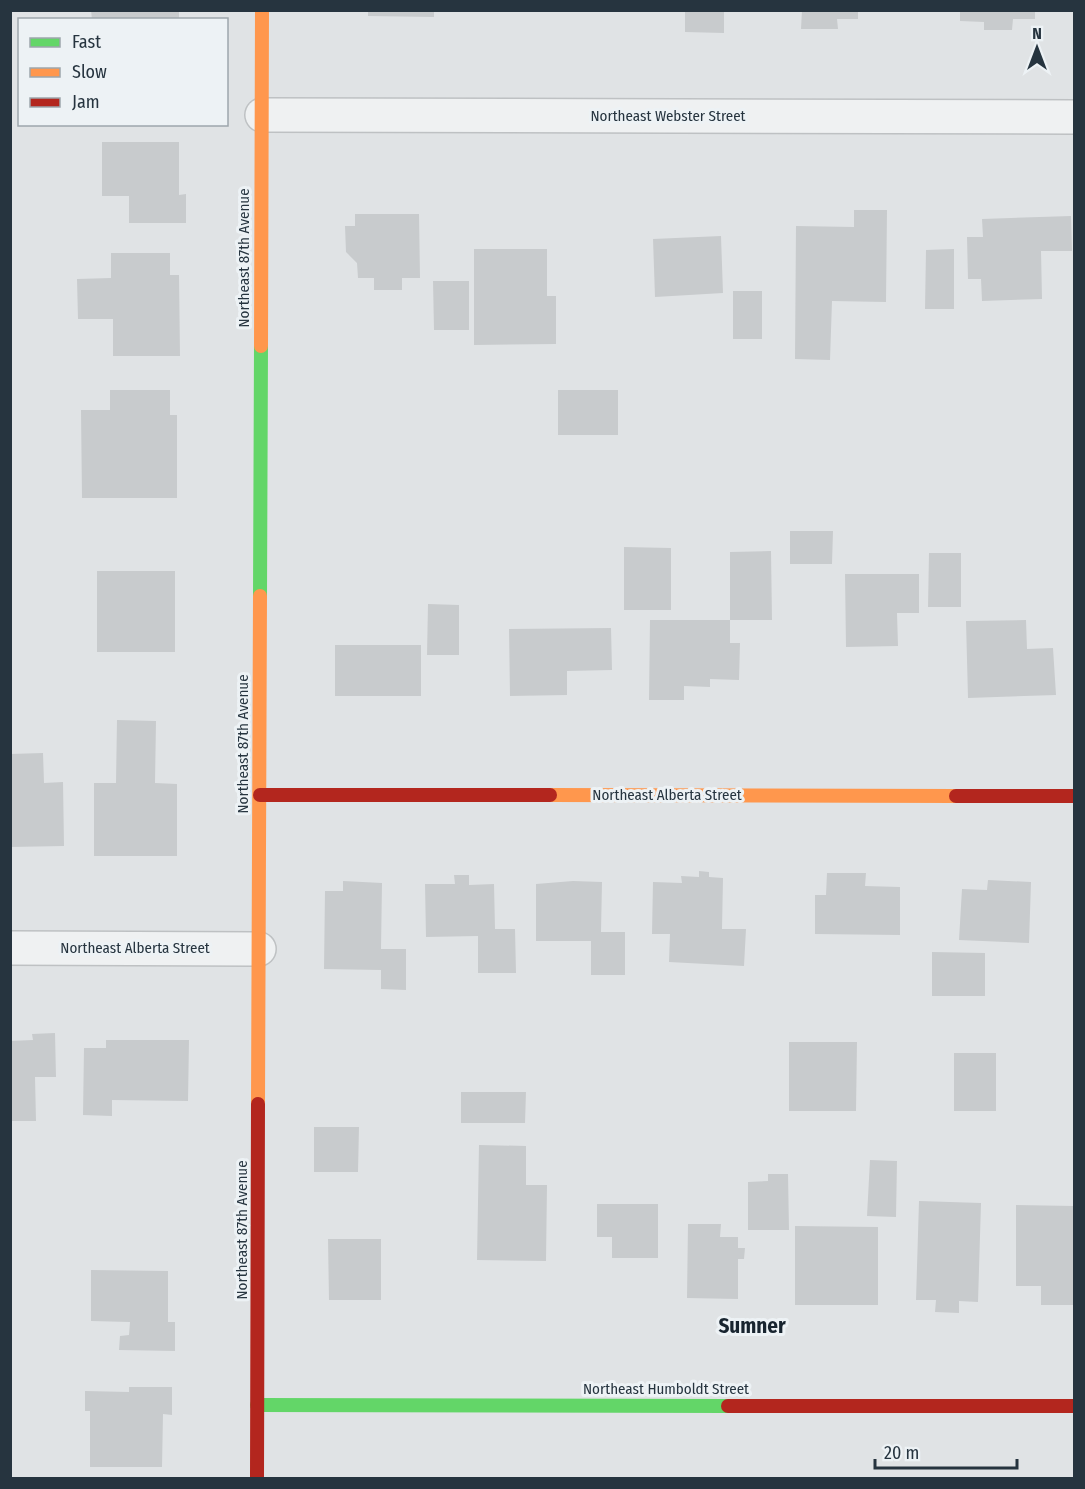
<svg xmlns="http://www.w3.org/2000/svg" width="1085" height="1489" font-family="'Fira Sans Condensed',sans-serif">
	<rect width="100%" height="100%" fill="#e0e3e5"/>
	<g fill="#c8cbcd">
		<path d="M 91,10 L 179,10 L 179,20 L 92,20 Z"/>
		<path d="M 368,10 L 434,10 L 434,17 L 368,16 Z"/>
		<path d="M 685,10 L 724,10 L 724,33 L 685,32 Z"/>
		<path d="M 802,10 L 858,10 L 858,19 L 837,19 L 838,29 L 801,29 Z"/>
		<path d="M 960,10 L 1035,10 L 1035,19 L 1013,19 L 1012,30 L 984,30 L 984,22 L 960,21 Z"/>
		<path d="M 102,142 L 179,142 L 179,195 L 186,194 L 186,223 L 129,223 L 129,196 L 102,196 Z"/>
		<path d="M 854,210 L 887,210 L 886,302 L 832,301 L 830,360 L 795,359 L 796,226 L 854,227 Z"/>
		<path d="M 355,214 L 419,214 L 420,278 L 402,278 L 402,290 L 374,290 L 374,278 L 358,278 L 357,263 L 346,252 L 345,226 L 355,226 Z"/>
		<path d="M 1071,216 L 1072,251 L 1041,251 L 1042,299 L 982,301 L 981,279 L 968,279 L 967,237 L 983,237 L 982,219 Z"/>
		<path d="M 721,236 L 723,293 L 655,297 L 653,239 Z"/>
		<path d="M 474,249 L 547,249 L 547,296 L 556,296 L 556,344 L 474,345 Z"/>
		<path d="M 954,249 L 954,309 L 925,309 L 926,250 Z"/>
		<path d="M 111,253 L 170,253 L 170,275 L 179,275 L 180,356 L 113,356 L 113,319 L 78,319 L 77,279 L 111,278 Z"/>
		<path d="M 433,281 L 469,281 L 469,330 L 434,330 Z"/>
		<rect x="733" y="291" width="29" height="48"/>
		<path d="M 110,390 L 170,390 L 170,415 L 177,415 L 177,498 L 82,498 L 81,410 L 110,410 Z"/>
		<rect x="558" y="390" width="60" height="45"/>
		<path d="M 790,531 L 833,531 L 832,564 L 790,564 Z"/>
		<path d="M 624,547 L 671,548 L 671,610 L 624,610 Z"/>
		<path d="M 771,551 L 772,620 L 730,620 L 730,552 Z"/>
		<path d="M 929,553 L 961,553 L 961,607 L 928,607 Z"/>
		<rect x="97" y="571" width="78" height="81"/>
		<path d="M 845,574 L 919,574 L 919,613 L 897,613 L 898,646 L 846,647 Z"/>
		<path d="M 428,604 L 459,605 L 459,655 L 427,655 Z"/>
		<path d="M 650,620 L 730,620 L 730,643 L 740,643 L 739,680 L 710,679 L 710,687 L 684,686 L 684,700 L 649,700 Z"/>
		<path d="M 1026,620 L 1027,649 L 1053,648 L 1056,695 L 968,698 L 966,621 Z"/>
		<path d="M 611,628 L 612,670 L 567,671 L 567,695 L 510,696 L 509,629 Z"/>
		<rect x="335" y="645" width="86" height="51"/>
		<path d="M 117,720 L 156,721 L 155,783 L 177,784 L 177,856 L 94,856 L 94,783 L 116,783 Z"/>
		<path d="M 43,753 L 44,783 L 63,782 L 64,846 L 10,847 L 10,754 Z"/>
		<path d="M 699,871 L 709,872 L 709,877 L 723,878 L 722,929 L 746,929 L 744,966 L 669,962 L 670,934 L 652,934 L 653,882 L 682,883 L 681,876 L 699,877 Z"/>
		<path d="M 827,873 L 866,873 L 865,886 L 900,887 L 900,935 L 815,934 L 815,895 L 826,895 Z"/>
		<path d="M 454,875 L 469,875 L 469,885 L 494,884 L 495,929 L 515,929 L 516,973 L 478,973 L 478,936 L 426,937 L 425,884 L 455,884 Z"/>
		<path d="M 988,880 L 1031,882 L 1029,943 L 959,940 L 962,889 L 987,890 Z"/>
		<path d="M 343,881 L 382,883 L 381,949 L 406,949 L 406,990 L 381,989 L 381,970 L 324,969 L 325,891 L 343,891 Z"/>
		<path d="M 573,881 L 602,882 L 601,932 L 625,932 L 625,975 L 591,975 L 591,941 L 536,941 L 536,884 Z"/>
		<path d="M 932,952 L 985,953 L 985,996 L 932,996 Z"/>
		<path d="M 55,1033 L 56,1077 L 35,1077 L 36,1121 L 10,1121 L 10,1041 L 33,1040 L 32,1034 Z"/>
		<path d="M 106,1040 L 189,1040 L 188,1101 L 112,1100 L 112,1116 L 83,1115 L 84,1048 L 106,1048 Z"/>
		<path d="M 789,1042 L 857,1042 L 856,1111 L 789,1111 Z"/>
		<rect x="954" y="1053" width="42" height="58"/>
		<path d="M 461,1092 L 526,1092 L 525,1123 L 461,1123 Z"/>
		<path d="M 314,1127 L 359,1127 L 358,1172 L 314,1172 Z"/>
		<path d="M 479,1145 L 526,1146 L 526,1185 L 547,1185 L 546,1261 L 477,1260 Z"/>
		<path d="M 870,1160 L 897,1161 L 896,1217 L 867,1216 Z"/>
		<path d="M 768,1174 L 788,1174 L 789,1230 L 748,1230 L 748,1182 L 768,1181 Z"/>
		<path d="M 919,1201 L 981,1203 L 978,1302 L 959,1301 L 959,1313 L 935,1312 L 936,1300 L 916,1300 Z"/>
		<path d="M 597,1204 L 658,1204 L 658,1258 L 612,1258 L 612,1237 L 597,1237 Z"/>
		<path d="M 1016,1205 L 1074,1206 L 1074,1305 L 1041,1305 L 1041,1286 L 1016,1286 Z"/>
		<path d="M 688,1224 L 721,1224 L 720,1237 L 738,1237 L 738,1248 L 745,1248 L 744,1259 L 738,1259 L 738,1299 L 687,1298 Z"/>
		<path d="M 795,1226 L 878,1227 L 878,1305 L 795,1305 Z"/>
		<path d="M 328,1239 L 381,1239 L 381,1300 L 329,1300 Z"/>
		<path d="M 91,1270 L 168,1271 L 168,1322 L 175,1322 L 175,1351 L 119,1350 L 120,1336 L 129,1335 L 130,1322 L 91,1321 Z"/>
		<path d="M 129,1387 L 172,1387 L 172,1415 L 163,1414 L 162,1467 L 90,1467 L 90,1411 L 85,1411 L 85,1391 L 129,1392 Z"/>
	</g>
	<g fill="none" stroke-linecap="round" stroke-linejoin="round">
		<defs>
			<g id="street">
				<path d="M 262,115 L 1074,117"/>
				<path d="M 10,948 L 259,949"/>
			</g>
		</defs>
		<use href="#street" stroke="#bec1c3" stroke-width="36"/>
		<use href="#street" stroke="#eff1f2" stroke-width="33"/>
		<g stroke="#63d668" stroke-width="14">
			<path d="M 260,596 L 261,346"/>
			<path d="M 257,1405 L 728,1406"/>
		</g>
		<g stroke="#ff974d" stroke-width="14">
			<path d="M 261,346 L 262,10"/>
			<path d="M 550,795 L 956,796"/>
			<path d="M 258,1104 L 260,596"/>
		</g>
		<g stroke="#b3261e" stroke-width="14">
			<path d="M 260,795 L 550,795"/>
			<path d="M 956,796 L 1074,796"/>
			<path d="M 728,1406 L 1074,1406"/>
			<path d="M 257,1478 L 258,1104"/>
		</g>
	</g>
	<g text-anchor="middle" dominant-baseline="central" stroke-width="6" stroke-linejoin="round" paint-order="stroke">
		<g font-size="15" fill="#26343f" stroke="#edf2f5">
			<text x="668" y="116">Northeast Webster Street</text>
			<text transform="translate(244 258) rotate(-90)">Northeast 87th Avenue</text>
			<text transform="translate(243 744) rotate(-90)">Northeast 87th Avenue</text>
			<text x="667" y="795">Northeast Alberta Street</text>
			<text x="135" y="948">Northeast Alberta Street</text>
			<text transform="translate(242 1230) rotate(-90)">Northeast 87th Avenue</text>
			<text x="666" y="1389">Northeast Humboldt Street</text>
		</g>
		<g font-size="21" font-weight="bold" fill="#18242f" stroke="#edf2f5">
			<text x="752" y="1326">Sumner</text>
		</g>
	</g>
	<rect width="1085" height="1489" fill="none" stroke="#26343f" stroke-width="24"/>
	<rect x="18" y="18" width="210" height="108" fill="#edf2f5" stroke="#9da6ac" stroke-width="1.5"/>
	<rect x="30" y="38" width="30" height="9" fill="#63d668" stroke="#9da6ac" stroke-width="1.5"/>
	<text x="72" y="48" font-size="18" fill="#26343f">Fast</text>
	<rect x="30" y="68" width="30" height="9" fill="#ff974d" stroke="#9da6ac" stroke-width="1.5"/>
	<text x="72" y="78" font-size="18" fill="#26343f">Slow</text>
	<rect x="30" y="98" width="30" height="9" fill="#b3261e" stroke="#9da6ac" stroke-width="1.5"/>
	<text x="72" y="108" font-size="18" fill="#26343f">Jam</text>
	<g transform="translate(1037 48)" stroke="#edf2f5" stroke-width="4.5" paint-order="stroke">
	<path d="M0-4.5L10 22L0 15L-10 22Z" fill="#26343f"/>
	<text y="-9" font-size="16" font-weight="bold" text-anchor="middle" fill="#26343f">N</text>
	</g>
	<path d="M875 1459v9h142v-9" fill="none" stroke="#26343f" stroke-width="3"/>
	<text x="884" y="1459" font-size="18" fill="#26343f" stroke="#edf2f5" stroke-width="4.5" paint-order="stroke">20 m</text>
</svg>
